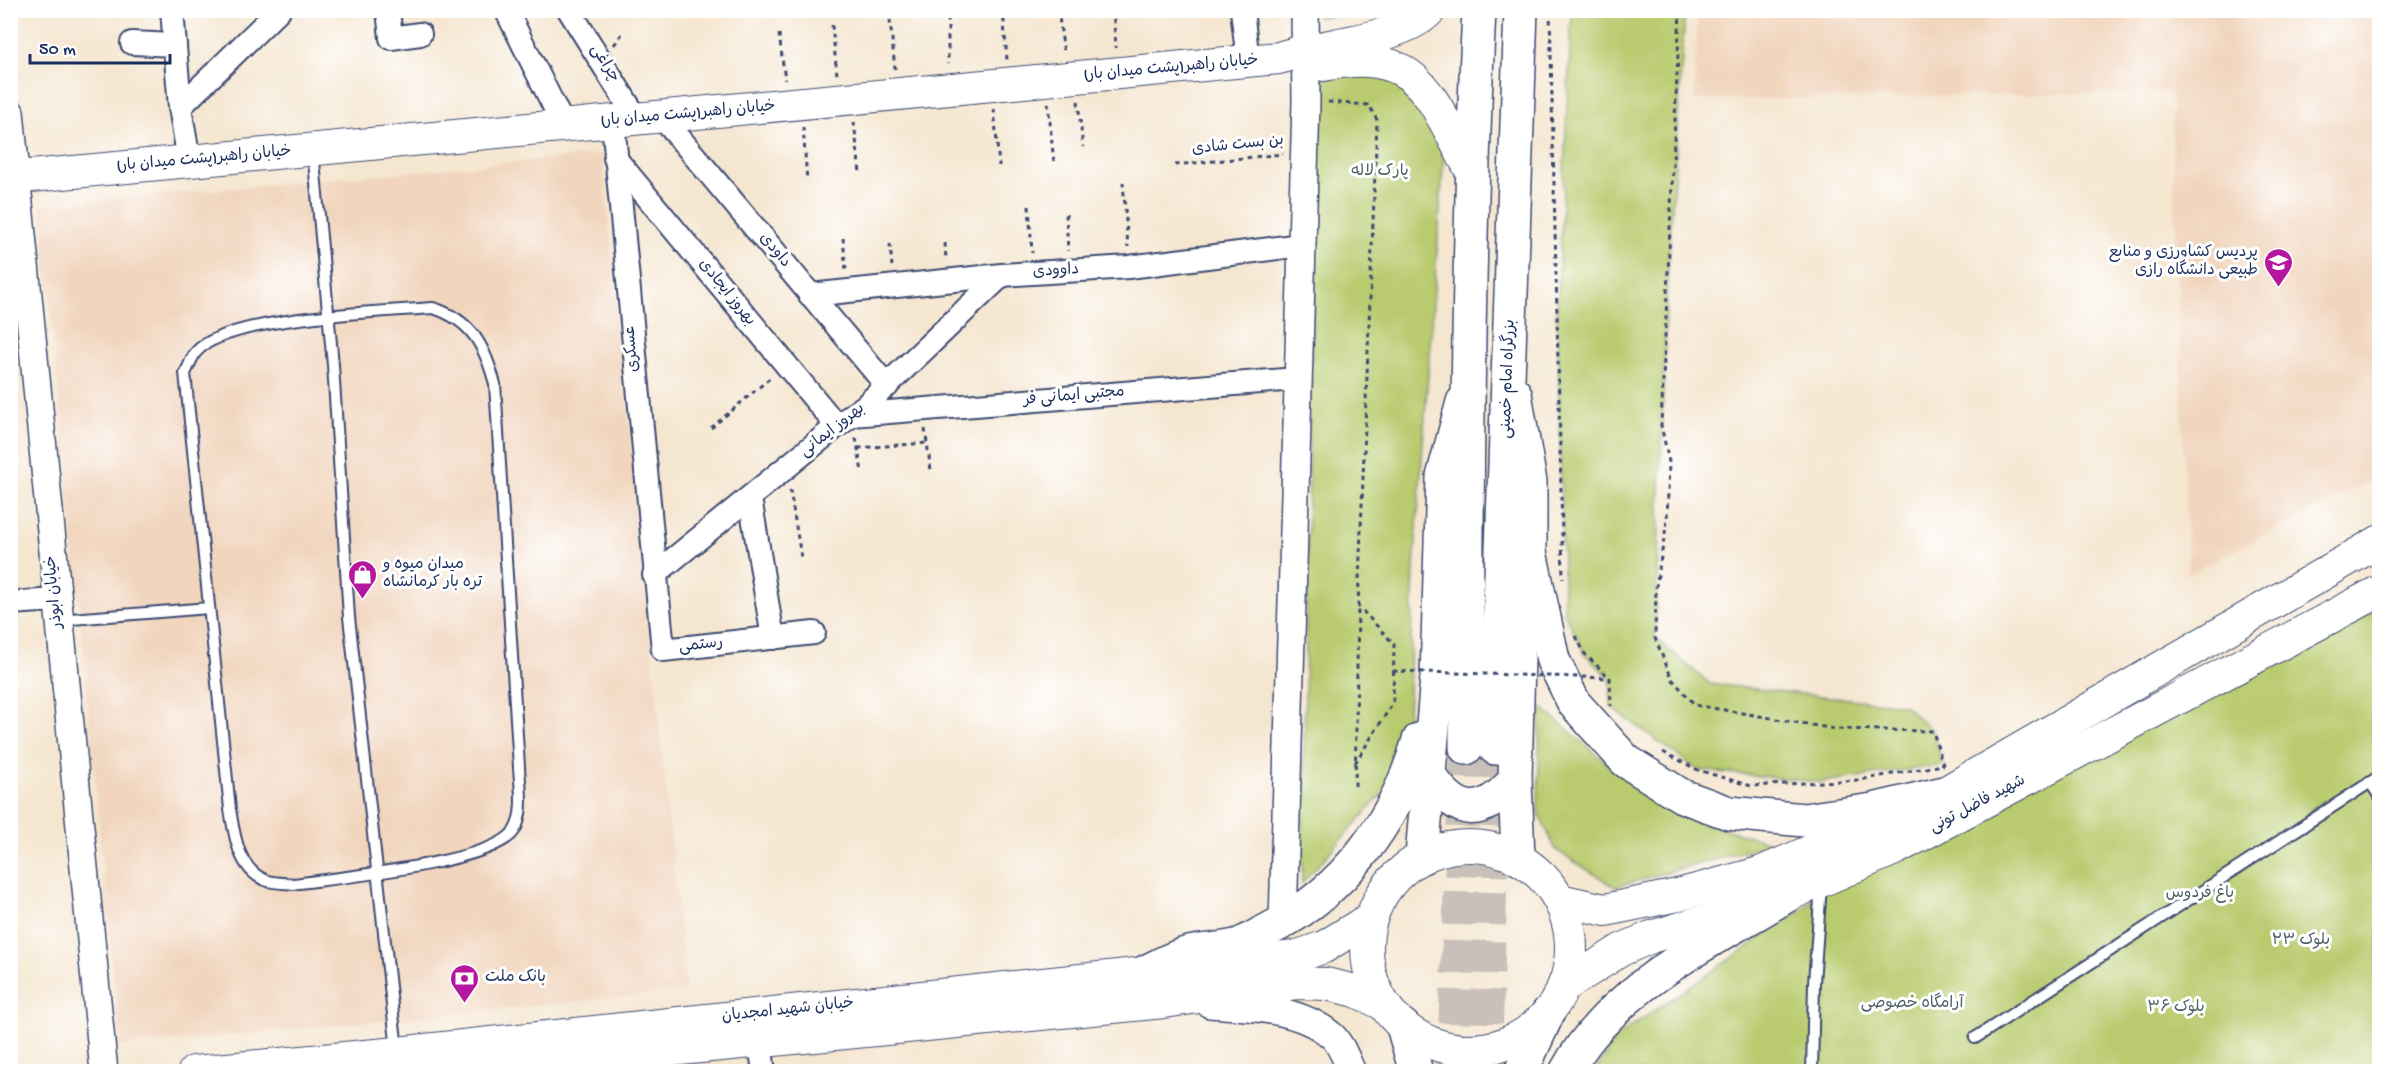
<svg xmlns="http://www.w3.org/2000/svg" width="2390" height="1082" font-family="'Gochi Hand','Playpen Sans Arabic',sans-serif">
	<rect width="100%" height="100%" fill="#fff"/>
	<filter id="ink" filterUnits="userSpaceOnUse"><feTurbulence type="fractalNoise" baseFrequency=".0167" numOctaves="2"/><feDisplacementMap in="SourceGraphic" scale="12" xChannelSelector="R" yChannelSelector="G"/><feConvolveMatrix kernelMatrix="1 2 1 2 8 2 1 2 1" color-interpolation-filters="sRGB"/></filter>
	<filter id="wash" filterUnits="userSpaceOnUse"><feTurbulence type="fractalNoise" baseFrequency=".008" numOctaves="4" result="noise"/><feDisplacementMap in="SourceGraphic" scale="24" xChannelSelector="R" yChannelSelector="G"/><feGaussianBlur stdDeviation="1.35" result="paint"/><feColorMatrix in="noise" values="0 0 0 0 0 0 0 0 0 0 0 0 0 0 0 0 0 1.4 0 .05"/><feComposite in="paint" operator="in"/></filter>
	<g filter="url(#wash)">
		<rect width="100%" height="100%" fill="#f5e6d0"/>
		<g fill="#f1d5bd">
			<path d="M 1698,11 L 2379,11 L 2379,476 L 2188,574 L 2171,92 L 1694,100 Z"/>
			<path d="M 602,154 L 686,991 L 120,1046 L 41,206 Z"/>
		</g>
		<g fill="#b9cb6e" stroke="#6a7d66" stroke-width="1.5">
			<path d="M 1318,11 L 1395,11 L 1392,14 L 1317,17 Z"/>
			<path d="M 1572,11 L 1685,11 L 1667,283 L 1655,638 L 1710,684 L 1904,705 L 1933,731 L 1943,765 L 1821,782 L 1698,770 L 1611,707 L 1610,678 L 1585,654 L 1564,612 L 1557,310 Z"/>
			<path d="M 1370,69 L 1418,93 L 1444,154 L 1414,567 L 1406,768 L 1302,883 L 1309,448 L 1320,80 Z"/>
			<path d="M 2379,608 L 2379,1071 L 1595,1072 L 1616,1037 L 1799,912 L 1848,869 Z"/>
			<path d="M 1540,706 L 1622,776 L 1679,816 L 1773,843 L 1615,887 L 1556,850 L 1538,812 Z"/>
		</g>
	</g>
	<g filter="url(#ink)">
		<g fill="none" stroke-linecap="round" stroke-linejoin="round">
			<g stroke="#c9c1b9" stroke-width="33" stroke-dasharray="33 16" stroke-linecap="butt">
				<path d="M 1453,1072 L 1466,748"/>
				<path d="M 1485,1072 L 1495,748"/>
			</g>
			<defs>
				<g id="service">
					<path d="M 313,151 L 333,365 L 349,617 L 397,1050"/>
					<path d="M 433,308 C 472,320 485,347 495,384 L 519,767 C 520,786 525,814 514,831 C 493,863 336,878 293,884 C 284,883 273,883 265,880 C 238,869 234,833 230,809 L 185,373 C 189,367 191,358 196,352 C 227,316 384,312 433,308 Z"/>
					<path d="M 59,620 L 209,608"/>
					<path d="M 2370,782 L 2380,797"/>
					<path d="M 1975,1038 L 2380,776"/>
					<path d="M 1812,1072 L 1814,983 L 1821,885"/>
				</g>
				<g id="minor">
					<path d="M 172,10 L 180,107"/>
					<path d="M 388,10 L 391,38 L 420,34"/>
					<path d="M 506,10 L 564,126"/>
					<path d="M 569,10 L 637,119"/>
					<path d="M 1242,10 L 1248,61"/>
					<path d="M 132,43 L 175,45"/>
					<path d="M 662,117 L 887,386"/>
					<path d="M 613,122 L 663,650 L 814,633"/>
					<path d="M 615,158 L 837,426"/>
					<path d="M 189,161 L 180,107 L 279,10"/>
					<path d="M 810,295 L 1002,275 L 1129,267 L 1301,245"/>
					<path d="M 852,415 L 1296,379"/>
					<path d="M 750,498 L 773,638"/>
					<path d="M 654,575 L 837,426 L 865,406 L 1002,275"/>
					<path d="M 10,603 L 56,600"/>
					<path d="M 758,1029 L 764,1072"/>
				</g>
				<g id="tertiary">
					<path d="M 10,112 L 104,1072"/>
					<path d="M 1283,923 L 1306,102 L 1305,10"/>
					<path d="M 1210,1004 C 1250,1007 1299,1008 1331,1035 C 1340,1042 1347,1061 1352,1072"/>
				</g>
				<g id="secondary">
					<path d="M 1323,65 C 1422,45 1430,99 1471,170"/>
					<path d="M 10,178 L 1279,58 C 1321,43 1401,41 1430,10"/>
					<circle cx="1469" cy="948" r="102"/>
					<path d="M 1560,900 L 1605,910 L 1678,895 L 1760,873 L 1944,793 L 2380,541"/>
					<path d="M 1563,987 L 1621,950 L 1651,937 L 1786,896 L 1897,848 L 2380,591"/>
					<path d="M 194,1072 L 397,1053 L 1295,957 L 1324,947 L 1371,918"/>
					<path d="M 445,1072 L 1164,1002 L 1298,983 L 1326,984 L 1356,991 L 1383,1004"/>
				</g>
				<g id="primary">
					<path d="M 1515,394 L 1530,482 L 1530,552 L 1519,618 L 1515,780 L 1518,858"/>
					<path d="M 1530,552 L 1553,660 L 1574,703 L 1626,761 L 1682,796 L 1729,813 L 1804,820 L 1873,810 L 1944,793"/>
					<path d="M 1429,775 C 1458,816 1481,819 1515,780"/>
					<path d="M 1422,857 L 1437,677 L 1443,477 L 1463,402"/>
					<path d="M 1139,975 C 1155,968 1172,957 1189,953 C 1205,949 1223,950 1239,945 C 1249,941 1258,935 1268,930 C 1344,892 1396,821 1419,740"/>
					<path d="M 1403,1026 L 1416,1072"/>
					<path d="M 1521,1072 L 1548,1013"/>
					<path d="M 1566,1072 C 1611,988 1709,943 1786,896"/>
				</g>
				<g id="trunk">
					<path d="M 1466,748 C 1467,502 1467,256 1479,10"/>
					<path d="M 1495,748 L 1521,10"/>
				</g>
			</defs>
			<use href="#service" stroke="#3c4a6f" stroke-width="14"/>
			<use href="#minor" stroke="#3c4a6f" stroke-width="26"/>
			<use href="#tertiary" stroke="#3c4a6f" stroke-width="30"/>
			<use href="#secondary" stroke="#3c4a6f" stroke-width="34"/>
			<use href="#primary" stroke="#3c4a6f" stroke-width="36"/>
			<use href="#trunk" stroke="#3c4a6f" stroke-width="36"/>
			<g stroke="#3c4a6f" stroke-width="3" stroke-dasharray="4.5 4.5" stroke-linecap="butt">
				<path d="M 1003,10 L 1007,60"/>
				<path d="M 1058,10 L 1064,53"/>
				<path d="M 1113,10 L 1116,48"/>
				<path d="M 1550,10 L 1563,578"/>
				<path d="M 948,18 L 948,64"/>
				<path d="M 890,20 L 895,69"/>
				<path d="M 832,25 L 837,75"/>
				<path d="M 779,34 L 785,80"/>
				<path d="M 614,45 L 624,31"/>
				<path d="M 1078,101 L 1083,147"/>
				<path d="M 1328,102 L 1369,105 L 1377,120 L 1358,606 L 1355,788"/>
				<path d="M 1048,103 L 1054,163"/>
				<path d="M 994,109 L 999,166"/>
				<path d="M 854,122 L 860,173"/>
				<path d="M 803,127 L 807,180"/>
				<path d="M 1175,165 L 1283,154"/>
				<path d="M 1123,182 L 1128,247"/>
				<path d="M 1029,206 L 1032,253"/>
				<path d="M 1066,214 L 1068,251"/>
				<path d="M 843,238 L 846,271"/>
				<path d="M 945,243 L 946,261"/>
				<path d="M 890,244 L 892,266"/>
				<path d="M 711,428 L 770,378"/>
				<path d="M 925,429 L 931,471"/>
				<path d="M 856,438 L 862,472"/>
				<path d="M 858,448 L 927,443"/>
				<path d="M 790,490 L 801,557"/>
				<path d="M 1576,636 L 1585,654 L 1610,678 L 1611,706"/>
				<path d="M 1663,752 L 1698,770 L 1751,786 L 1859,780 L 1943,765 L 1933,731 L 1835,729 L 1695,705 L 1672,679 L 1655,638 L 1656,587 L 1667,521 L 1669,462 L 1661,425 L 1680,10"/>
				<path d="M 1355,763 L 1393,703 L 1394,644 L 1358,606"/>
			</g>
			<use href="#service" stroke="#fff" stroke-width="10"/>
			<use href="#minor" stroke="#fff" stroke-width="22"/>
			<use href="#tertiary" stroke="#fff" stroke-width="27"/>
			<use href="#secondary" stroke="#fff" stroke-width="32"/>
			<use href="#primary" stroke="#fff" stroke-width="33"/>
			<use href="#trunk" stroke="#fff" stroke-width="33"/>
			<path stroke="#3c4a6f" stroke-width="3" stroke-dasharray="4.5 4.5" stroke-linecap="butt" d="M 1393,671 L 1610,678"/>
		</g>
	</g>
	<defs>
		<symbol id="university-pin" viewBox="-11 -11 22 30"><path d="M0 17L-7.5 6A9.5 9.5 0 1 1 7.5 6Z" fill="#b5179e" stroke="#fff"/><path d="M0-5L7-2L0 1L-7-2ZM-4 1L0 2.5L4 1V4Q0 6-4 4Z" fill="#fff"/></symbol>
		<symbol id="shop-pin" viewBox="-11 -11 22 30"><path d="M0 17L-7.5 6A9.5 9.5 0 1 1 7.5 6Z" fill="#b5179e" stroke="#fff"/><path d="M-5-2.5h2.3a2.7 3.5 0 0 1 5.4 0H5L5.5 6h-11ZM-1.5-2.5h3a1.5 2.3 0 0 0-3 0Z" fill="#fff"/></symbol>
		<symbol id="bank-pin" viewBox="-11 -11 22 30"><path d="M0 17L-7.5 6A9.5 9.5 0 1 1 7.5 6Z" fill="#b5179e" stroke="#fff"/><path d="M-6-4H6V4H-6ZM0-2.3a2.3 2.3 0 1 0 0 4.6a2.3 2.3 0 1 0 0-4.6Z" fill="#fff"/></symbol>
	</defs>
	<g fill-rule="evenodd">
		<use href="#university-pin" x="2262" y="246" width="33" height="45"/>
		<use href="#shop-pin" x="346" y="558" width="33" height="45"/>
		<use href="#bank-pin" x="448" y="962" width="33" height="45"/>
	</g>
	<g text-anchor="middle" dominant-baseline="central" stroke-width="6" stroke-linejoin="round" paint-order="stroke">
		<g font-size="16" fill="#1b2f5e" stroke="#fff">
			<text transform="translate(604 64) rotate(58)">چراغی</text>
			<text transform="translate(1171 69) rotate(-5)">خیابان راهبر(پشت میدان بار)</text>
			<text transform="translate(688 115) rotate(-5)">خیابان راهبر(پشت میدان بار)</text>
			<text transform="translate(1238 146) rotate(-6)">بن بست شادی</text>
			<text transform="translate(204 160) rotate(-5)">خیابان راهبر(پشت میدان بار)</text>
			<text transform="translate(774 251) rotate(50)">داودی</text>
			<text transform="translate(1056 272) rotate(-4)">داوودی</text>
			<text transform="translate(726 293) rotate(51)">بهروز ایجادی</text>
			<text transform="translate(633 349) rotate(-95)">عسکری</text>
			<text transform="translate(1509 379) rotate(-88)">بزرگراه امام خمینی</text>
			<text transform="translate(1074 397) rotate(-5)">مجتبی ایمانی فر</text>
			<text transform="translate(833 431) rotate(-38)">بهروز ایمانی</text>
			<text transform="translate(55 592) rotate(-95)">خیابان ابوذر</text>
			<text transform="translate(701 646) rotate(-6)">رستمی</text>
			<text transform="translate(1978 805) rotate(-28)">شهید فاضل تونی</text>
			<text transform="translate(788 1011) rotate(-6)">خیابان شهید امجدیان</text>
		</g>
		<g font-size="16" fill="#4a5e63" stroke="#fff">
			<text x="1380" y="172">پارک لاله</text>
			<text x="2200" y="894">باغ فردوس</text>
			<text x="2301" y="941">بلوک ۲۳</text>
			<text x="1912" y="1004">آرامگاه خصوصی</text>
			<text x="2176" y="1008">بلوک ۳۶</text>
		</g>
		<g font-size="16" fill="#1b2f5e" stroke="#fff" text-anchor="start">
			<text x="2258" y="253" text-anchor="end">پردیس کشاورزی و منابع<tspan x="2258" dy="18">طبیعی دانشگاه رازی</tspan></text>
			<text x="383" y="565">میدان میوه و<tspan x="383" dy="18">تره بار کرمانشاه</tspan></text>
			<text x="485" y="978">بانک ملت</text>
		</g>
	</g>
	<rect width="2390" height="1082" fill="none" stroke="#fff" stroke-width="36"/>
	<path d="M30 54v9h140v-9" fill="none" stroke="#1b2f5e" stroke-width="3"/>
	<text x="39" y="54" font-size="18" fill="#1b2f5e" stroke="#ffffff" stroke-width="4.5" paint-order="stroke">50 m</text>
</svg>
